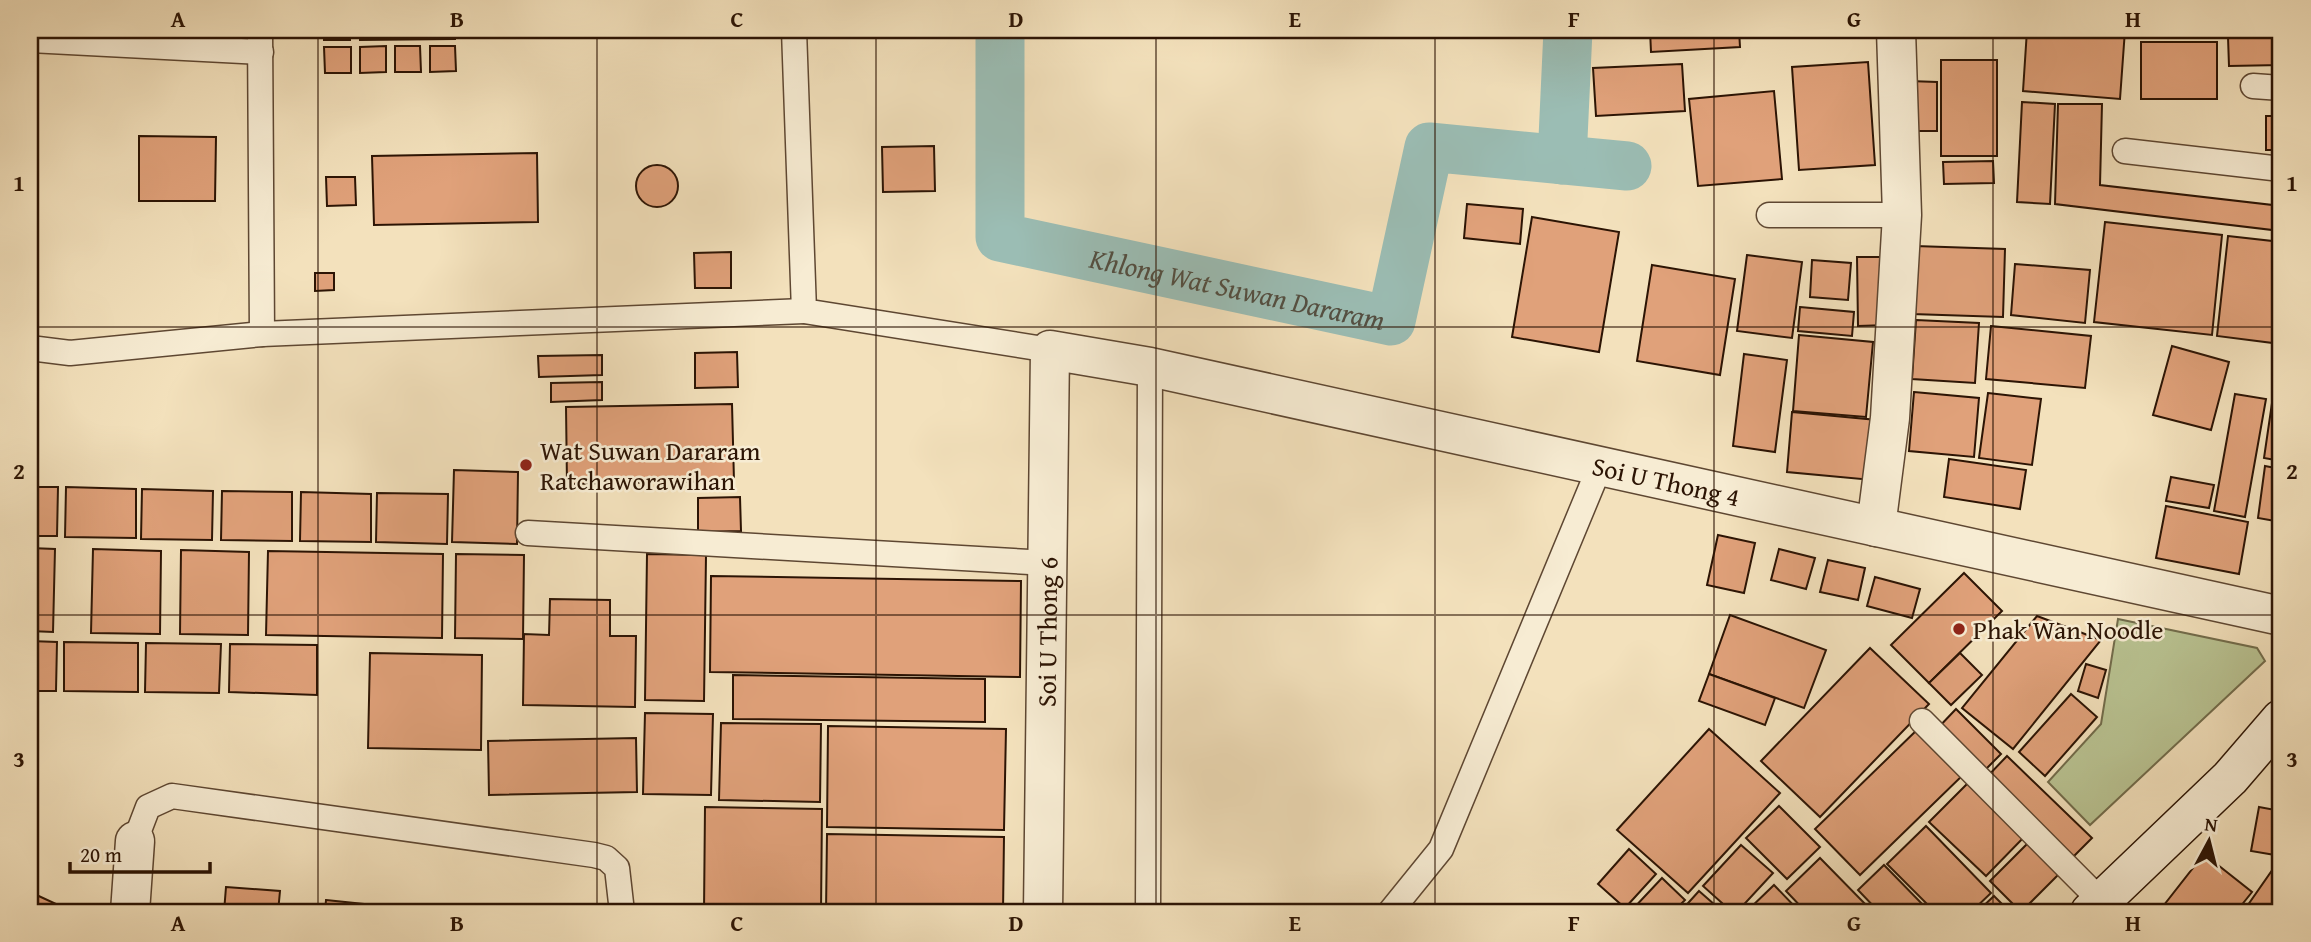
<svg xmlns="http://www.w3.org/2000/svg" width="2311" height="942" font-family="'Gentium Book Plus',serif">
	<rect width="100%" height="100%" fill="#f3e1bc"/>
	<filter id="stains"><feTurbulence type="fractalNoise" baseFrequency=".00286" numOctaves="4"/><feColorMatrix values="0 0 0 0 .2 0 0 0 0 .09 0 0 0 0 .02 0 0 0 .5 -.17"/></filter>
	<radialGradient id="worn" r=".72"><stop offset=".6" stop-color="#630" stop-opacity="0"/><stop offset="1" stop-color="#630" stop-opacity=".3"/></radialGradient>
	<path fill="#b9c392" stroke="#726c4b" stroke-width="2" d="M 2118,619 L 2257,648 L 2265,661 L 2090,825 L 2048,782 L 2101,724 Z"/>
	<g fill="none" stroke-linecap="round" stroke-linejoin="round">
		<g stroke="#9bbdb4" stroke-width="49">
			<path id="s1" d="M 1000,30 L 1000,237 L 1391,321 L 1429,147 L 1627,166"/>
			<path d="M 1562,160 L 1568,30"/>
		</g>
	</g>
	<g fill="#e0a17a" stroke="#2c1404" stroke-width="2">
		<rect x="324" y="30" width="26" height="10"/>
		<path d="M 360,30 L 455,30 L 455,39 L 360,40 Z"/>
		<path d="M 479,30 L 619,30 L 479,32 Z"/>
		<path d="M 1650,30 L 1739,30 L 1740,47 L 1651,52 Z"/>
		<path d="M 1958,30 L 2014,30 L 2014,34 L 1958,33 Z"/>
		<path d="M 2027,30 L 2125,30 L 2120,99 L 2023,91 Z"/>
		<path d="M 2281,36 L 2281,65 L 2229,66 L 2228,37 Z"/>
		<rect x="2141" y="42" width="76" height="57"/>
		<path d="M 386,46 L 386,72 L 360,73 L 360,47 Z"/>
		<path d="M 395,46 L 420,46 L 421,72 L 395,72 Z"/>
		<path d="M 430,46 L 455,46 L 456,71 L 430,72 Z"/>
		<path d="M 324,47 L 351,47 L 351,73 L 325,73 Z"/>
		<rect x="1941" y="60" width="56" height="96"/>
		<path d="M 1868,62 L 1875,165 L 1799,170 L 1792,67 Z"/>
		<path d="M 1682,64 L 1685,111 L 1596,116 L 1593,68 Z"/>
		<path d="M 1909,81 L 1937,82 L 1937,131 L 1909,131 Z"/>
		<path d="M 1774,91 L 1782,179 L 1698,186 L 1689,99 Z"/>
		<path d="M 2022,102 L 2055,104 L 2050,204 L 2017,202 Z"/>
		<path d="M 2058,104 L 2102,104 L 2100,185 L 2281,206 L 2281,231 L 2055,204 Z"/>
		<rect x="2266" y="116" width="15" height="34"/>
		<path d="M 139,136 L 216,137 L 215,201 L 139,201 Z"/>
		<path d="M 934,146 L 935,191 L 883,192 L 882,147 Z"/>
		<path d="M 537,153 L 538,222 L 374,225 L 372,156 Z"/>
		<path d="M 1993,161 L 1994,183 L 1944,184 L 1943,162 Z"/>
		<circle cx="657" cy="186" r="21"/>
		<path d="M 326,177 L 355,177 L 356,205 L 327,206 Z"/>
		<path d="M 1467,204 L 1523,209 L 1520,244 L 1464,238 Z"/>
		<path d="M 1532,217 L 1619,232 L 1599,352 L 1512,337 Z"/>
		<path d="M 2105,222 L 2222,235 L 2212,335 L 2094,322 Z"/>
		<path d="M 2228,236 L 2281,242 L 2281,344 L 2217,336 Z"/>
		<path d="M 1915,246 L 2005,249 L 2003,317 L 1912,314 Z"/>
		<path d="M 731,252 L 731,288 L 695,288 L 694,253 Z"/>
		<path d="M 1747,255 L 1802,262 L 1792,338 L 1737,331 Z"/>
		<path d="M 1857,257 L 1887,257 L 1888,325 L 1858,326 Z"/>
		<path d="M 1812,260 L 1851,263 L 1848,300 L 1810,297 Z"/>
		<path d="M 2015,264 L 2090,270 L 2085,323 L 2011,315 Z"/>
		<path d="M 1652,265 L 1735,279 L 1720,375 L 1637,361 Z"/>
		<path d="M 315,273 L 334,273 L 334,290 L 315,291 Z"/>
		<path d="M 1800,307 L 1854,312 L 1852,336 L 1798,331 Z"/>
		<path d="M 1916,320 L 1979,323 L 1975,383 L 1912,379 Z"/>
		<path d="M 1991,326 L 2091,336 L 2085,388 L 1986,379 Z"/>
		<path d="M 1799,335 L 1873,342 L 1866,417 L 1793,411 Z"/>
		<path d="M 2172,346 L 2229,362 L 2211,430 L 2153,415 Z"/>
		<path d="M 737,352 L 738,387 L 695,388 L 695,353 Z"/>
		<path d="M 1744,354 L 1787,360 L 1775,452 L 1733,446 Z"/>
		<path d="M 602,355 L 602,375 L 539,377 L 538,356 Z"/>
		<path d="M 2279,355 L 2281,355 L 2281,461 L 2264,458 Z"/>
		<path d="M 602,382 L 602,400 L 551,402 L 551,383 Z"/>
		<path d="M 1914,392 L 1979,398 L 1974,457 L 1909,451 Z"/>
		<path d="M 1988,393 L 2041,399 L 2032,465 L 1979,458 Z"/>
		<path d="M 2235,394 L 2266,399 L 2245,517 L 2214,511 Z"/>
		<path d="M 732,404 L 734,481 L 567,484 L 566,407 Z"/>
		<path d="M 1792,412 L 1877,420 L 1872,480 L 1787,472 Z"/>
		<path d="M 1949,459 L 2026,470 L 2020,509 L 1944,497 Z"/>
		<path d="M 2265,466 L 2281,469 L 2281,522 L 2258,518 Z"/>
		<path d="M 454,470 L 518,472 L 517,544 L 452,542 Z"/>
		<path d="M 2171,477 L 2214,485 L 2209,508 L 2166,501 Z"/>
		<path d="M 30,487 L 58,487 L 57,536 L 30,536 Z"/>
		<path d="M 66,487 L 136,489 L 136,538 L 65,537 Z"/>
		<path d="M 142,489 L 213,491 L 212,540 L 141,539 Z"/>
		<path d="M 222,491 L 292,492 L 292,541 L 221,540 Z"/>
		<path d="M 301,492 L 371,494 L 371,542 L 300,541 Z"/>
		<path d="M 377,493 L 448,494 L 447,544 L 376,542 Z"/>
		<path d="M 740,497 L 741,531 L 698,532 L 698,498 Z"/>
		<path d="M 2166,506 L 2248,522 L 2239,574 L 2156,558 Z"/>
		<path d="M 1718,535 L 1755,543 L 1744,593 L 1707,585 Z"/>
		<path d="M 30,548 L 55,549 L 53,632 L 30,631 Z"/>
		<path d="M 93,549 L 161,551 L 160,634 L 91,633 Z"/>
		<path d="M 1779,549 L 1815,558 L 1806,589 L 1771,580 Z"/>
		<path d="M 181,550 L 249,552 L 248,635 L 180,634 Z"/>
		<path d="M 268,551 L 443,554 L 442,638 L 266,635 Z"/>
		<path d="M 456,554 L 524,555 L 523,639 L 455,638 Z"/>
		<path d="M 647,554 L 706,555 L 704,701 L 645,700 Z"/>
		<path d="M 1828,560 L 1865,568 L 1858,600 L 1820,592 Z"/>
		<path d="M 1964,573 L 2002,611 L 1929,683 L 1891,645 Z"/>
		<path d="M 711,576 L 1021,581 L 1020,677 L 710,672 Z"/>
		<path d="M 1875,577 L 1920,589 L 1912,618 L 1867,606 Z"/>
		<path d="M 550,599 L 610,600 L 610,636 L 636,636 L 635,707 L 523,705 L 524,634 L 549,635 Z"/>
		<path d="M 1730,615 L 1826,650 L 1804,708 L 1709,674 Z"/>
		<path d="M 2037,616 L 2101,640 L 2013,749 L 1962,708 Z"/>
		<path d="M 30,641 L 57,642 L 56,691 L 30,691 Z"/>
		<path d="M 64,642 L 138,643 L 138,692 L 64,691 Z"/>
		<path d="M 146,643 L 221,644 L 219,693 L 145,692 Z"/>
		<path d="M 230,644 L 317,645 L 317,695 L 229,692 Z"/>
		<path d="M 1870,648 L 1929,704 L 1820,817 L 1761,761 Z"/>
		<path d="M 370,653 L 482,655 L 481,750 L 368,748 Z"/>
		<path d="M 1960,653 L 1982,675 L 1951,705 L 1929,683 Z"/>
		<path d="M 2086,664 L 2106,670 L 2098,698 L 2078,691 Z"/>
		<path d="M 1709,674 L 1775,698 L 1765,725 L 1699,701 Z"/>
		<path d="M 733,675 L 985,679 L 985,722 L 733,719 Z"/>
		<path d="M 2071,694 L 2097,717 L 2045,776 L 2019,752 Z"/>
		<path d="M 1956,709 L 2001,754 L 1980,775 L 1935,731 Z"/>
		<path d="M 645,713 L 713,714 L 711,795 L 643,794 Z"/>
		<path d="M 721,723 L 821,724 L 820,802 L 719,800 Z"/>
		<path d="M 828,726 L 1006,729 L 1004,830 L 827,827 Z"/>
		<path d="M 1921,726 L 1966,772 L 1860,875 L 1815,829 Z"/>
		<path d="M 1709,729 L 1780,793 L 1688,893 L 1617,830 Z"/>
		<path d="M 636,738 L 637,792 L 489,795 L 488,741 Z"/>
		<path d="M 2007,756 L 2092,838 L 2068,862 L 1983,781 Z"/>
		<path d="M 1973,778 L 2029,832 L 1986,876 L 1929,822 Z"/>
		<path d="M 1779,806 L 1820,847 L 1787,879 L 1746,838 Z"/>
		<path d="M 705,807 L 822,809 L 821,912 L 704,912 Z"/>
		<path d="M 2259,807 L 2281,811 L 2281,856 L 2251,851 Z"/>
		<path d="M 1926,826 L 1991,893 L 1971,912 L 1935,912 L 1887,864 Z"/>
		<path d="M 827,834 L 1004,837 L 1003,912 L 826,912 Z"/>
		<path d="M 2034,837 L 2065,868 L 2021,912 L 1990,881 Z"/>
		<path d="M 1741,845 L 1773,873 L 1737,912 L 1732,912 L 1703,886 Z"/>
		<path d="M 1629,849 L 1656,874 L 1625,908 L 1598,884 Z"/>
		<path d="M 2204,854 L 2252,892 L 2236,912 L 2174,912 L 2164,905 Z"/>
		<path d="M 1820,858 L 1873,912 L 1806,912 L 1786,891 Z"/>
		<path d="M 1884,865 L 1930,912 L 1879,912 L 1858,890 Z"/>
		<path d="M 2273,869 L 2281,875 L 2281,912 L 2243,912 Z"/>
		<path d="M 1662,878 L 1685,900 L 1673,912 L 1630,912 Z"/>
		<path d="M 1774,885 L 1800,912 L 1746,912 Z"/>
		<path d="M 226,887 L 280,891 L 278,912 L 224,912 Z"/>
		<path d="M 1699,891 L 1723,912 L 1680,912 Z"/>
		<path d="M 30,892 L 67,909 L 66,912 L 30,912 Z"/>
		<path d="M 1994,896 L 2010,912 L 1977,912 Z"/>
		<path d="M 326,900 L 392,907 L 391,912 L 325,912 Z"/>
	</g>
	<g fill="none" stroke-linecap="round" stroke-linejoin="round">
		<defs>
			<g id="service">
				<path d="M 260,30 L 262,334"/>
				<path d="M 794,30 L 804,311 L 1050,350"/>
				<path d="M 30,40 L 261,52"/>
				<path d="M 2253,86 L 2281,88"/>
				<path d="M 2125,151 L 2281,169"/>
				<path d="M 1769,215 L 1902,215"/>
				<path d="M 30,348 L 70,353 L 262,334 L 804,311"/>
				<path d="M 528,533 L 1048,563"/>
				<path d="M 1922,721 L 2101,901"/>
				<path d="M 135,841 L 148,807 L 172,796 L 594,855 L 606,858 L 617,868 L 622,912"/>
				<path d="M 1148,912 L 1150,367"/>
				<path d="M 1390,912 L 1441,849 L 1600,466"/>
			</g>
			<g id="minor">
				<path d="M 1876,527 L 1890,418 L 1902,215 L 1896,30"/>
				<path d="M 130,912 L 135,841"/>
				<path id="s2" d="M 1043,912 L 1050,350 L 1150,367 L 2281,616"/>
			</g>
			<path id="secondary" d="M 2090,912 L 2230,778 L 2281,719"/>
		</defs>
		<use href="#service" stroke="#5e4732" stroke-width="27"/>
		<use href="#minor" stroke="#5e4732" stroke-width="41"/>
		<use href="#secondary" stroke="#2c1404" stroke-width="41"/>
		<use href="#service" stroke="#f7ecd3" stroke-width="24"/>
		<use href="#minor" stroke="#f7ecd3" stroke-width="38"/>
		<use href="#secondary" stroke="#f7ecd3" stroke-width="38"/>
	</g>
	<path fill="none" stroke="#2c1404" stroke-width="2" stroke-opacity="0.55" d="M 318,30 L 318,912M 597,30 L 597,912M 876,30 L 876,912M 1156,30 L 1156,912M 1435,30 L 1435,912M 1714,30 L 1714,912M 1993,30 L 1993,912M 30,327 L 2281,327M 30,615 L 2281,615"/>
	<g fill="#8f2418" stroke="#f7ecd3" stroke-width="2.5">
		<circle cx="526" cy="465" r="7"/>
		<circle cx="1959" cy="629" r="7"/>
	</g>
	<g text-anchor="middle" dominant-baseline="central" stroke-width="5" stroke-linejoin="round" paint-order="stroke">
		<g font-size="26" fill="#2c1404" stroke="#f7ecd3" text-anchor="start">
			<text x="540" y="450">Wat Suwan Dararam<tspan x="540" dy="30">Ratchaworawihan</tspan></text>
			<text x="1973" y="629">Phak Wan Noodle</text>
		</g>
		<g font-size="26" fill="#2c1404" stroke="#f7ecd3">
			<text stroke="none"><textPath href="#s2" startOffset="1192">Soi U Thong 4</textPath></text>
			<text stroke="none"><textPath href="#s2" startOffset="280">Soi U Thong 6</textPath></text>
		</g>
		<g font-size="28" font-style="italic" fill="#534f42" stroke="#f7ecd3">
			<text stroke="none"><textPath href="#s1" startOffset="450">Khlong Wat Suwan Dararam</textPath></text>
		</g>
	</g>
	<rect width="2311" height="942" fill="none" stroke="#f3e1bc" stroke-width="77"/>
	<g transform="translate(2209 841) rotate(7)" stroke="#f7ecd3" stroke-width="5" paint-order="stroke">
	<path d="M0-5L12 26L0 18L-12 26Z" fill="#2c1404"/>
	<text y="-10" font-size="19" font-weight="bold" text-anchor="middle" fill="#2c1404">N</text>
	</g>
	<path d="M70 862v10h140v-10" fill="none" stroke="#2c1404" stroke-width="3.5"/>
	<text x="80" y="862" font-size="21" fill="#2c1404" stroke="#f7ecd3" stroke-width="5" paint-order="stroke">20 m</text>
	<rect x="38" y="38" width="2234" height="866" fill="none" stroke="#2c1404" stroke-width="2.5"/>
	<g font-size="23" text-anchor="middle" font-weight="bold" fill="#2c1404">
		<text x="178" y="27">A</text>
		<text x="457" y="27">B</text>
		<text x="737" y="27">C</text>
		<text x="1016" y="27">D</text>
		<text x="1295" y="27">E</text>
		<text x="1574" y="27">F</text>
		<text x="1854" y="27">G</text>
		<text x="2133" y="27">H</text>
		<text x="19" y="191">1</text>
		<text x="2292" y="191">1</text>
		<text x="19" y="479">2</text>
		<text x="2292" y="479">2</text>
		<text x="19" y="767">3</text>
		<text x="2292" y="767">3</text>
		<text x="178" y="931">A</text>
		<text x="457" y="931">B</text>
		<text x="737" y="931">C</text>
		<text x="1016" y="931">D</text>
		<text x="1295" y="931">E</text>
		<text x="1574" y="931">F</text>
		<text x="1854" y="931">G</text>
		<text x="2133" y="931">H</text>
	</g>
	<rect width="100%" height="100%" filter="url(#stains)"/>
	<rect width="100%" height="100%" fill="url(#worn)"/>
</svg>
